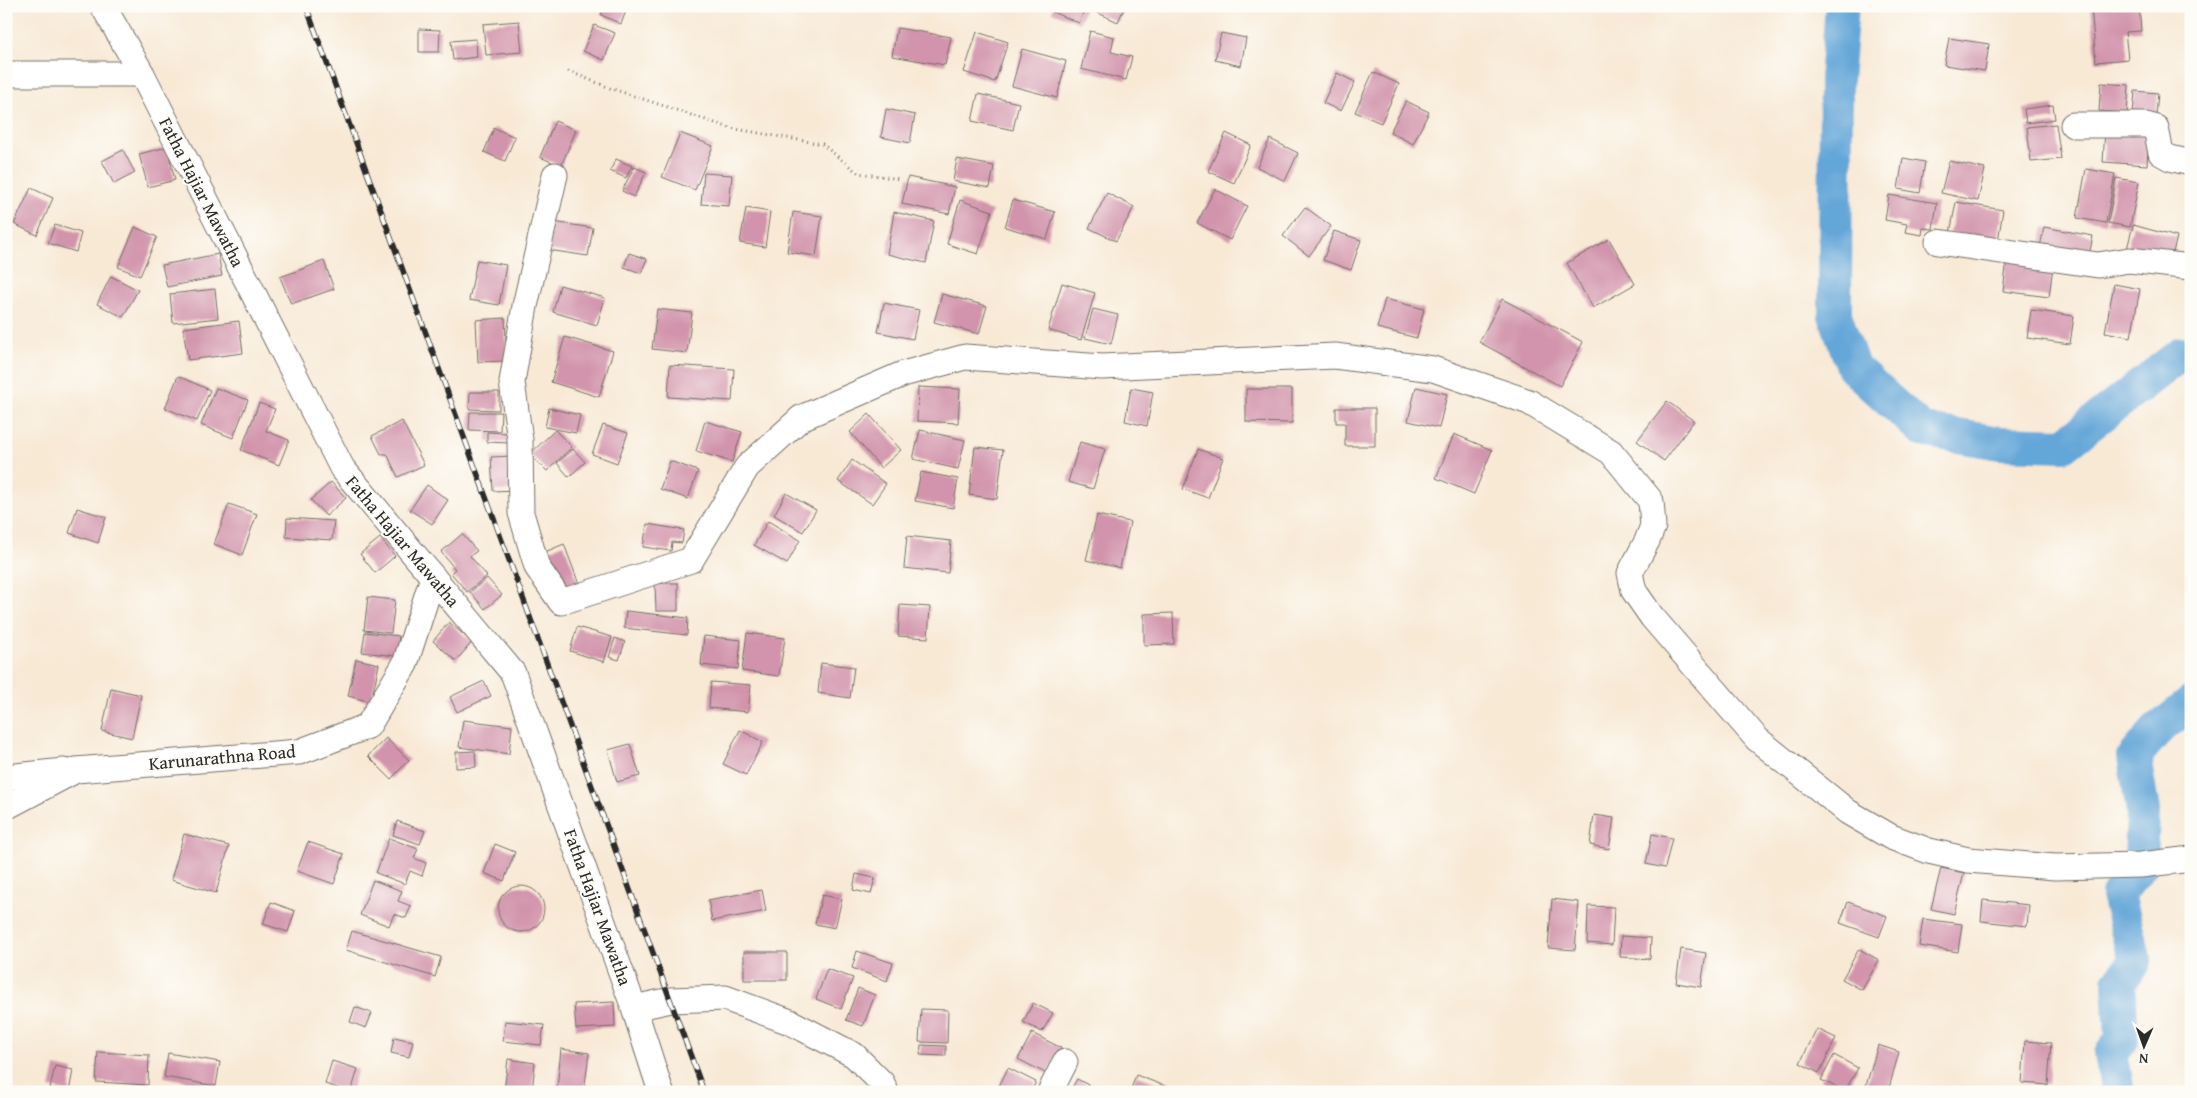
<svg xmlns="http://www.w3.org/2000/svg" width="2197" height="1098" font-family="'Gentium Book Plus',serif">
	<rect width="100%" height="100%" fill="#fdfcf7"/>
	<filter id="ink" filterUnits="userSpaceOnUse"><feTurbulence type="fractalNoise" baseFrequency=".02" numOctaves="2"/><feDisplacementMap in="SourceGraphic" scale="10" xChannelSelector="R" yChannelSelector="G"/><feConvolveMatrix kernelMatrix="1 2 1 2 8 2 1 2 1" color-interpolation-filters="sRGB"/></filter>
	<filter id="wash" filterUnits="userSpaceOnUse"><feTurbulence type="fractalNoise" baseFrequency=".0096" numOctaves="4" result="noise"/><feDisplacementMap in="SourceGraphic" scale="20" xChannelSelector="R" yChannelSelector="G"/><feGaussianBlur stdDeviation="1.12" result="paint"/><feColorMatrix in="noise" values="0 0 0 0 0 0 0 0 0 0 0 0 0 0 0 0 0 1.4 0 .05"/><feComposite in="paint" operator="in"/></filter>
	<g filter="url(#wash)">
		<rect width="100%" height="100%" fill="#f8e9d5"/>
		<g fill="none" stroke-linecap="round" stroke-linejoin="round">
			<g stroke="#64a6d8" stroke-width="34">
				<path d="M 1842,6 L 1836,80 L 1835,315 L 1853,367 L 1922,430 L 2000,443 L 2064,445 L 2181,354 L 2191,353"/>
				<path d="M 2118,1092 L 2111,1054 L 2122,1040 L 2119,982 L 2135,961 L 2118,895 L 2141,865 L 2143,811 L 2134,757 L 2156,731 L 2191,703"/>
			</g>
		</g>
		<g id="blocks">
			<g fill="#d294ac">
				<path d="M 604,6 L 628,6 L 621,24 L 601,15 Z"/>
				<path d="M 1054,6 L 1086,6 L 1079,23 L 1052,12 Z"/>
				<path d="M 1087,6 L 1125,6 L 1118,22 L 1087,8 Z"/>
				<path d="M 2139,6 L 2141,31 L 2125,32 L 2128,59 L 2096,62 L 2091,7 Z"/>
				<path d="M 519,21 L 522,52 L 486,55 L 483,24 Z"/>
				<path d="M 594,25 L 615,33 L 604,60 L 583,51 Z"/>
				<path d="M 897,28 L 951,37 L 945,65 L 892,56 Z"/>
				<path d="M 419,29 L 440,30 L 439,52 L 419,52 Z"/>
				<path d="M 1090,31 L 1114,37 L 1111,52 L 1132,57 L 1126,80 L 1081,69 Z"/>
				<path d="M 977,32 L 1008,42 L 995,82 L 964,72 Z"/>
				<path d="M 1221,33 L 1246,38 L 1241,66 L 1215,60 Z"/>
				<path d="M 1949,38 L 1989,44 L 1985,71 L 1944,65 Z"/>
				<path d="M 476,39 L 477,57 L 453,60 L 451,41 Z"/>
				<path d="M 1022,49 L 1066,61 L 1057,98 L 1012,86 Z"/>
				<path d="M 1373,72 L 1399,84 L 1381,123 L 1355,112 Z"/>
				<path d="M 1337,73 L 1355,82 L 1341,111 L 1323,103 Z"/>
				<path d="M 2101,83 L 2129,85 L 2127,113 L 2099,111 Z"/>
				<path d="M 2135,91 L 2158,93 L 2156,116 L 2133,115 Z"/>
				<path d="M 978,94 L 1019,103 L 1013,130 L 972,121 Z"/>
				<path d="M 1406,101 L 1429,112 L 1413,144 L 1390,132 Z"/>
				<path d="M 2053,105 L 2055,119 L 2026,123 L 2024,109 Z"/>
				<path d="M 886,109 L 915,115 L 910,143 L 881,137 Z"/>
				<path d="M 555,121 L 576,130 L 561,166 L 540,157 Z"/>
				<path d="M 2056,124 L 2061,159 L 2031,162 L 2027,127 Z"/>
				<path d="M 494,128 L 515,137 L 505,161 L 484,152 Z"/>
				<path d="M 2105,129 L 2149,132 L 2147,165 L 2103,162 Z"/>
				<path d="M 680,133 L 713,146 L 695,190 L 662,177 Z"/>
				<path d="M 1226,133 L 1251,145 L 1234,183 L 1208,171 Z"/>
				<path d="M 1270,139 L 1298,153 L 1285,181 L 1257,167 Z"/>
				<path d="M 167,147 L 175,180 L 148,187 L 139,154 Z"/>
				<path d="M 123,150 L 135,173 L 114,184 L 102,161 Z"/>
				<path d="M 1903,158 L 1925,162 L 1920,193 L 1898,189 Z"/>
				<path d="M 616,159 L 632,166 L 626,178 L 610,171 Z"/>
				<path d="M 957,159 L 994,166 L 990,188 L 953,181 Z"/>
				<path d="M 1949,161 L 1985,169 L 1978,201 L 1941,193 Z"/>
				<path d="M 634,167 L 646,172 L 634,197 L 622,191 Z"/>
				<path d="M 2086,169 L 2115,174 L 2106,223 L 2077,218 Z"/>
				<path d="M 704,173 L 732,175 L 729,206 L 701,204 Z"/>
				<path d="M 908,177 L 955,187 L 949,214 L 902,204 Z"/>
				<path d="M 2116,178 L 2139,182 L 2130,227 L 2108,223 Z"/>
				<path d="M 31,188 L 53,198 L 37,235 L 14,224 Z"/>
				<path d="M 1215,189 L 1247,206 L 1230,240 L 1197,223 Z"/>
				<path d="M 1107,193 L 1134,207 L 1116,241 L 1089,228 Z"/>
				<path d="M 1889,195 L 1937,203 L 1933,229 L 1923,228 L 1922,235 L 1905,232 L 1907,224 L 1885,220 Z"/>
				<path d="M 960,200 L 992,211 L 978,254 L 947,244 Z"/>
				<path d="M 1013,200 L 1055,212 L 1047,239 L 1005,227 Z"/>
				<path d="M 1956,202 L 2003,210 L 1998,241 L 1950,233 Z"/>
				<path d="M 1305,207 L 1331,226 L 1309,256 L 1283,236 Z"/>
				<path d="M 746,208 L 770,212 L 765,247 L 740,243 Z"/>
				<path d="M 793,212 L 822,216 L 816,256 L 787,252 Z"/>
				<path d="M 894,212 L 934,221 L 926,263 L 887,254 Z"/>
				<path d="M 553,222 L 593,228 L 588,256 L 548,250 Z"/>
				<path d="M 55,225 L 81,233 L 76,252 L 48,243 Z"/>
				<path d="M 2133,225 L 2177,237 L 2170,264 L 2126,253 Z"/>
				<path d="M 135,227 L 157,237 L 140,276 L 118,267 Z"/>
				<path d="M 2044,227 L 2093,236 L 2088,261 L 2039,252 Z"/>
				<path d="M 1334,231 L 1361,240 L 1351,270 L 1323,260 Z"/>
				<path d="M 2190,235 L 2191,235 L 2191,256 L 2186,255 Z"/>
				<path d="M 1609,239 L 1635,284 L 1593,308 L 1567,263 Z"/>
				<path d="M 629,253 L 647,259 L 641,273 L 624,267 Z"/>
				<path d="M 218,254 L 222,276 L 167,287 L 162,265 Z"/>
				<path d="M 477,260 L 506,265 L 499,305 L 469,300 Z"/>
				<path d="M 2007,260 L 2053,266 L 2049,297 L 2003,291 Z"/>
				<path d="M 324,261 L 334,289 L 291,304 L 280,277 Z"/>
				<path d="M 111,276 L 138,290 L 123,317 L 97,304 Z"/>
				<path d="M 1062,283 L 1095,293 L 1081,340 L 1048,330 Z"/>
				<path d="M 2114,284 L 2140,289 L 2131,337 L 2105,332 Z"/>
				<path d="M 560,285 L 605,298 L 597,325 L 553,312 Z"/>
				<path d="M 215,289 L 218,318 L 173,323 L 170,294 Z"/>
				<path d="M 942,294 L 987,306 L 979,334 L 934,322 Z"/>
				<path d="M 1385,299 L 1424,309 L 1417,338 L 1377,328 Z"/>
				<path d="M 1502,299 L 1583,342 L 1560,386 L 1479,342 Z"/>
				<path d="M 884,303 L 919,310 L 913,339 L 878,332 Z"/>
				<path d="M 657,309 L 692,313 L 687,353 L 652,349 Z"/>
				<path d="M 1093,309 L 1118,315 L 1111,344 L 1085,338 Z"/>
				<path d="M 2031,310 L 2074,316 L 2070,344 L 2027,338 Z"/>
				<path d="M 505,318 L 507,361 L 478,362 L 476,320 Z"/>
				<path d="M 239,321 L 243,353 L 188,360 L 183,328 Z"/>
				<path d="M 565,337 L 613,351 L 599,397 L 551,382 Z"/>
				<path d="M 670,365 L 734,369 L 732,401 L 668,397 Z"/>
				<path d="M 178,376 L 210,390 L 197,421 L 165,408 Z"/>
				<path d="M 918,387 L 960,389 L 958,423 L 917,421 Z"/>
				<path d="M 1416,387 L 1447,394 L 1439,428 L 1408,421 Z"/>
				<path d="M 216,388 L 248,400 L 233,438 L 201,425 Z"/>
				<path d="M 1131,388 L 1153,392 L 1147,426 L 1125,421 Z"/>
				<path d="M 1246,389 L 1292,389 L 1292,423 L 1246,422 Z"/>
				<path d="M 470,392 L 499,392 L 499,410 L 469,409 Z"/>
				<path d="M 1667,401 L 1694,421 L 1664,461 L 1637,441 Z"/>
				<path d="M 259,403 L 275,409 L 266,431 L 289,440 L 279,465 L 241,450 Z"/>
				<path d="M 549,408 L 580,415 L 576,433 L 545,427 Z"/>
				<path d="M 1336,408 L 1375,408 L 1375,446 L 1345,446 L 1345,423 L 1336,423 Z"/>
				<path d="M 470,412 L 501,412 L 500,431 L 469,430 Z"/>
				<path d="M 869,414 L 901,450 L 881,468 L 850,432 Z"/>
				<path d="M 402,421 L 424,465 L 398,477 L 387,454 L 381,454 L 372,436 Z"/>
				<path d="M 705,421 L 742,432 L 732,462 L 696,451 Z"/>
				<path d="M 603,425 L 628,433 L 617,463 L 592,454 Z"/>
				<path d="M 555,430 L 572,447 L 547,471 L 530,454 Z"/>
				<path d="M 920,430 L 965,440 L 958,469 L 913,459 Z"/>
				<path d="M 487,432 L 509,433 L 509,443 L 487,442 Z"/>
				<path d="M 1454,434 L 1492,450 L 1474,494 L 1436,478 Z"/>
				<path d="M 1080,442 L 1105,449 L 1093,489 L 1068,482 Z"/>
				<path d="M 975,447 L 1003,450 L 997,499 L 969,495 Z"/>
				<path d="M 573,449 L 585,462 L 569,477 L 557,463 Z"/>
				<path d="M 1198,449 L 1223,458 L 1208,498 L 1183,489 Z"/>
				<path d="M 513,456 L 515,490 L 493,491 L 491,457 Z"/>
				<path d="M 852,460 L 886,484 L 872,504 L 838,481 Z"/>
				<path d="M 670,461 L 698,471 L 688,499 L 660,489 Z"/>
				<path d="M 921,472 L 958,479 L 953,508 L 915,501 Z"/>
				<path d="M 331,482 L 346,498 L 326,516 L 311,500 Z"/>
				<path d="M 427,485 L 448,500 L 432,524 L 410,510 Z"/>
				<path d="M 786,493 L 816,510 L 803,532 L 774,515 Z"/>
				<path d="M 229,504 L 257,514 L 242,555 L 214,544 Z"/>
				<path d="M 77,508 L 106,517 L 98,543 L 69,533 Z"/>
				<path d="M 1097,515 L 1130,522 L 1120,568 L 1086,560 Z"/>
				<path d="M 287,518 L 334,521 L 332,540 L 286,537 Z"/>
				<path d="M 768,521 L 800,540 L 787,564 L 754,545 Z"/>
				<path d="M 647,524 L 684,530 L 682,543 L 672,542 L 671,551 L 643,547 Z"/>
				<path d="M 462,534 L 477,551 L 470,556 L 487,576 L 467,592 L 451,573 L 455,569 L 441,552 Z"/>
				<path d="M 907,536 L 951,541 L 948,573 L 904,568 Z"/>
				<path d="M 380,538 L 395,556 L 375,573 L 360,554 Z"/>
				<path d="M 564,544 L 579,584 L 560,591 L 545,552 Z"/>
				<path d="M 487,578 L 502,595 L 485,609 L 470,592 Z"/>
				<path d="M 655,583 L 678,583 L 678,611 L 656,611 Z"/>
				<path d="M 368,597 L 395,600 L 391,633 L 364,630 Z"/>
				<path d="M 900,605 L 930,607 L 928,638 L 898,636 Z"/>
				<path d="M 626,611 L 688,618 L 687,635 L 624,628 Z"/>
				<path d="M 1173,613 L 1174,644 L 1144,645 L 1144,614 Z"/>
				<path d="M 449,622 L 472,642 L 456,661 L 433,641 Z"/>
				<path d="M 577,627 L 612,637 L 604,662 L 570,651 Z"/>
				<path d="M 365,632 L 399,636 L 396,656 L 362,652 Z"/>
				<path d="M 747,633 L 785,638 L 779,676 L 742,671 Z"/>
				<path d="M 704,636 L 741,640 L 738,669 L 701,665 Z"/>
				<path d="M 615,638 L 625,642 L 619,660 L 609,657 Z"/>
				<path d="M 356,659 L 379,664 L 371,702 L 348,696 Z"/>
				<path d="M 821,663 L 854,667 L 850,698 L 818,693 Z"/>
				<path d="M 484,681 L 491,696 L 457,712 L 450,697 Z"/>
				<path d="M 711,682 L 751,685 L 748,712 L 709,708 Z"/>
				<path d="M 111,688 L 141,695 L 132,738 L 102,731 Z"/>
				<path d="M 463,720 L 512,726 L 509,754 L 459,747 Z"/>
				<path d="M 740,730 L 763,742 L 746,775 L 723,764 Z"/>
				<path d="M 386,738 L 409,760 L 391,779 L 368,756 Z"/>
				<path d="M 630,744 L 640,776 L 617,782 L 608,750 Z"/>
				<path d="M 475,751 L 476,767 L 456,768 L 456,752 Z"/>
				<path d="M 1594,815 L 1614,818 L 1609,849 L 1590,845 Z"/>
				<path d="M 397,821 L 425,831 L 420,844 L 393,835 Z"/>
				<path d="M 184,834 L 229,846 L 216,893 L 171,880 Z"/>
				<path d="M 1652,834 L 1672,838 L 1665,868 L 1646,864 Z"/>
				<path d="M 389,838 L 418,849 L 414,858 L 426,863 L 422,876 L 410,871 L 405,884 L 376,873 Z"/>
				<path d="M 308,842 L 344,854 L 334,884 L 297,871 Z"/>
				<path d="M 495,844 L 515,852 L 504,881 L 484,873 Z"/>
				<path d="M 1941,868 L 1964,873 L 1954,914 L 1931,909 Z"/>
				<path d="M 856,874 L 875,878 L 871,894 L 853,890 Z"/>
				<path d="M 373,880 L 402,891 L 398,901 L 411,906 L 406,918 L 394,914 L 389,926 L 360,915 Z"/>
				<circle cx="521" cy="909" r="23"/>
				<path d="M 762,890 L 766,911 L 712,921 L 708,900 Z"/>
				<path d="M 822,895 L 842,899 L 835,928 L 815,924 Z"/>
				<path d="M 1552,899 L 1579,902 L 1575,950 L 1548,948 Z"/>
				<path d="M 1983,900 L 2029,905 L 2027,926 L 1981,921 Z"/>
				<path d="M 271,902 L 295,911 L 288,932 L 263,924 Z"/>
				<path d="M 1848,902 L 1887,916 L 1879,937 L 1840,923 Z"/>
				<path d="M 1588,906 L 1614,907 L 1612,945 L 1587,943 Z"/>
				<path d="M 1923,919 L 1962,924 L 1958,952 L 1919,946 Z"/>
				<path d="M 352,931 L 441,957 L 435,977 L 346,950 Z"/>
				<path d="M 1621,936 L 1651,938 L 1650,959 L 1620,957 Z"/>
				<path d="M 1681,949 L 1706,953 L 1701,987 L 1676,983 Z"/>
				<path d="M 1859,949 L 1879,960 L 1862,990 L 1842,979 Z"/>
				<path d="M 857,951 L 893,963 L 887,981 L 852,968 Z"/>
				<rect x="744" y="952" width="43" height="28"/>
				<path d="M 827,969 L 853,978 L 841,1009 L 816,999 Z"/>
				<path d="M 858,988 L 875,995 L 863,1026 L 846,1020 Z"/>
				<path d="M 614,1002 L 615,1027 L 576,1029 L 574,1004 Z"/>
				<path d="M 1033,1003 L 1053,1013 L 1042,1032 L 1023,1022 Z"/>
				<path d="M 355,1007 L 372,1013 L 366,1028 L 350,1022 Z"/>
				<path d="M 921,1009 L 948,1010 L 947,1043 L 919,1042 Z"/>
				<path d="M 505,1021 L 544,1025 L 541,1045 L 503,1041 Z"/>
				<path d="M 1817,1029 L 1836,1038 L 1819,1073 L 1800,1063 Z"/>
				<path d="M 1032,1033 L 1061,1048 L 1047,1074 L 1018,1059 Z"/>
				<path d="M 394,1037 L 413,1041 L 409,1057 L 391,1053 Z"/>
				<path d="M 2025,1041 L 2051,1043 L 2048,1085 L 2022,1083 Z"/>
				<path d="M 921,1045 L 946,1046 L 946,1056 L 920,1055 Z"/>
				<path d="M 1878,1045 L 1899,1052 L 1888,1092 L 1874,1092 L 1865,1089 Z"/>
				<path d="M 561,1049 L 589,1053 L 584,1092 L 557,1089 Z"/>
				<path d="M 98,1052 L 149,1055 L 148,1085 L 96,1082 Z"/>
				<path d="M 168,1053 L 220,1062 L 216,1086 L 164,1077 Z"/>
				<path d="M 1834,1055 L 1858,1068 L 1845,1091 L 1821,1080 Z"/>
				<path d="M 508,1059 L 535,1063 L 532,1092 L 504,1092 Z"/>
				<path d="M 332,1061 L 358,1069 L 351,1092 L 325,1084 Z"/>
				<path d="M 55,1066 L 73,1070 L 69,1092 L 50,1088 Z"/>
				<path d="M 1008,1068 L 1036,1082 L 1031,1092 L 996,1092 Z"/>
				<path d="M 1136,1075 L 1181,1092 L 1130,1092 Z"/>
				<path d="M 1077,1079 L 1094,1088 L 1092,1092 L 1070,1092 Z"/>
			</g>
		</g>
	</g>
	<g filter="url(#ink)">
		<use href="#blocks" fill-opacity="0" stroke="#736e66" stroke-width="1"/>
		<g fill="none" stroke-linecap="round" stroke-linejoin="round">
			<defs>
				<g id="minor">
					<path d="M 103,6 L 142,74 L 342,468 L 513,673 L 634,1008 L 661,1092"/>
					<path d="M 6,74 L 142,74"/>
					<path d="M 2073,125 L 2146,125 L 2156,128 L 2161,153 L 2170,158 L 2191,163"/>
					<path d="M 555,175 L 525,306 L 512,382 L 520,440 L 521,513 L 537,567 L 561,602 L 691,560 L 747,467 L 801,418 L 903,374 L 965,357 L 1102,367 L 1335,356 L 1433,369 L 1529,402 L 1611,452 L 1651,501 L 1653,526 L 1647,541 L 1630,573 L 1634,591 L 1652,617 L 1757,739 L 1848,812 L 1891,837 L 1929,851 L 1968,860 L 2055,867 L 2141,865 L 2191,859"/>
					<path d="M 1938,242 L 2098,265 L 2129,260 L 2191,267"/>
					<path d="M 6,777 L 64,771"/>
					<path d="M 6,807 L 76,770 L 299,752 L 368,726 L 405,664 L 433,577"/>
					<path d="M 634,1008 L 671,1000 L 725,998 L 790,1022 L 854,1055 L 882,1083 L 886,1092"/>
					<path d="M 1050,1092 L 1065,1062"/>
				</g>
			</defs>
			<use href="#minor" stroke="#736e66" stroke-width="27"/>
			<path stroke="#736e66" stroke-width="3" stroke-dasharray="1 4" stroke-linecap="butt" d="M 568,71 L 610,88 L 730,128 L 822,144 L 858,173 L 900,179"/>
			<use href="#minor" stroke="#fff" stroke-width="25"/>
			<defs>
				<path id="rail" d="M 306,6 L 704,1092"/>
			</defs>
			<use href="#rail" stroke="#2b2b2b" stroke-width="5.5"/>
			<use href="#rail" stroke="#fdfcf7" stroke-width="4" stroke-dasharray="11" stroke-linecap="butt"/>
		</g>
	</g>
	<g text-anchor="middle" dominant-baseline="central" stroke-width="4" stroke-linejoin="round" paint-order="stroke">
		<g font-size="18" fill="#2b2b2b" stroke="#fdfcf7">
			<text transform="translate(202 192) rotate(63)">Fatha Hajiar Mawatha</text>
			<text transform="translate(403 541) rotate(50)">Fatha Hajiar Mawatha</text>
			<text transform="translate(222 757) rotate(-5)">Karunarathna Road</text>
			<text transform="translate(598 907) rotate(70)">Fatha Hajiar Mawatha</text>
		</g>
	</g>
	<rect width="2197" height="1098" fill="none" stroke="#fdfcf7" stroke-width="25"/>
	<g transform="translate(2144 1046) rotate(182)" stroke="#fdfcf7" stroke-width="4" paint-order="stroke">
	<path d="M0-4L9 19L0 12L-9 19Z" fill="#2b2b2b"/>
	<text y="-8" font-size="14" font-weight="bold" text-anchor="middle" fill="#2b2b2b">N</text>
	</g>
</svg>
